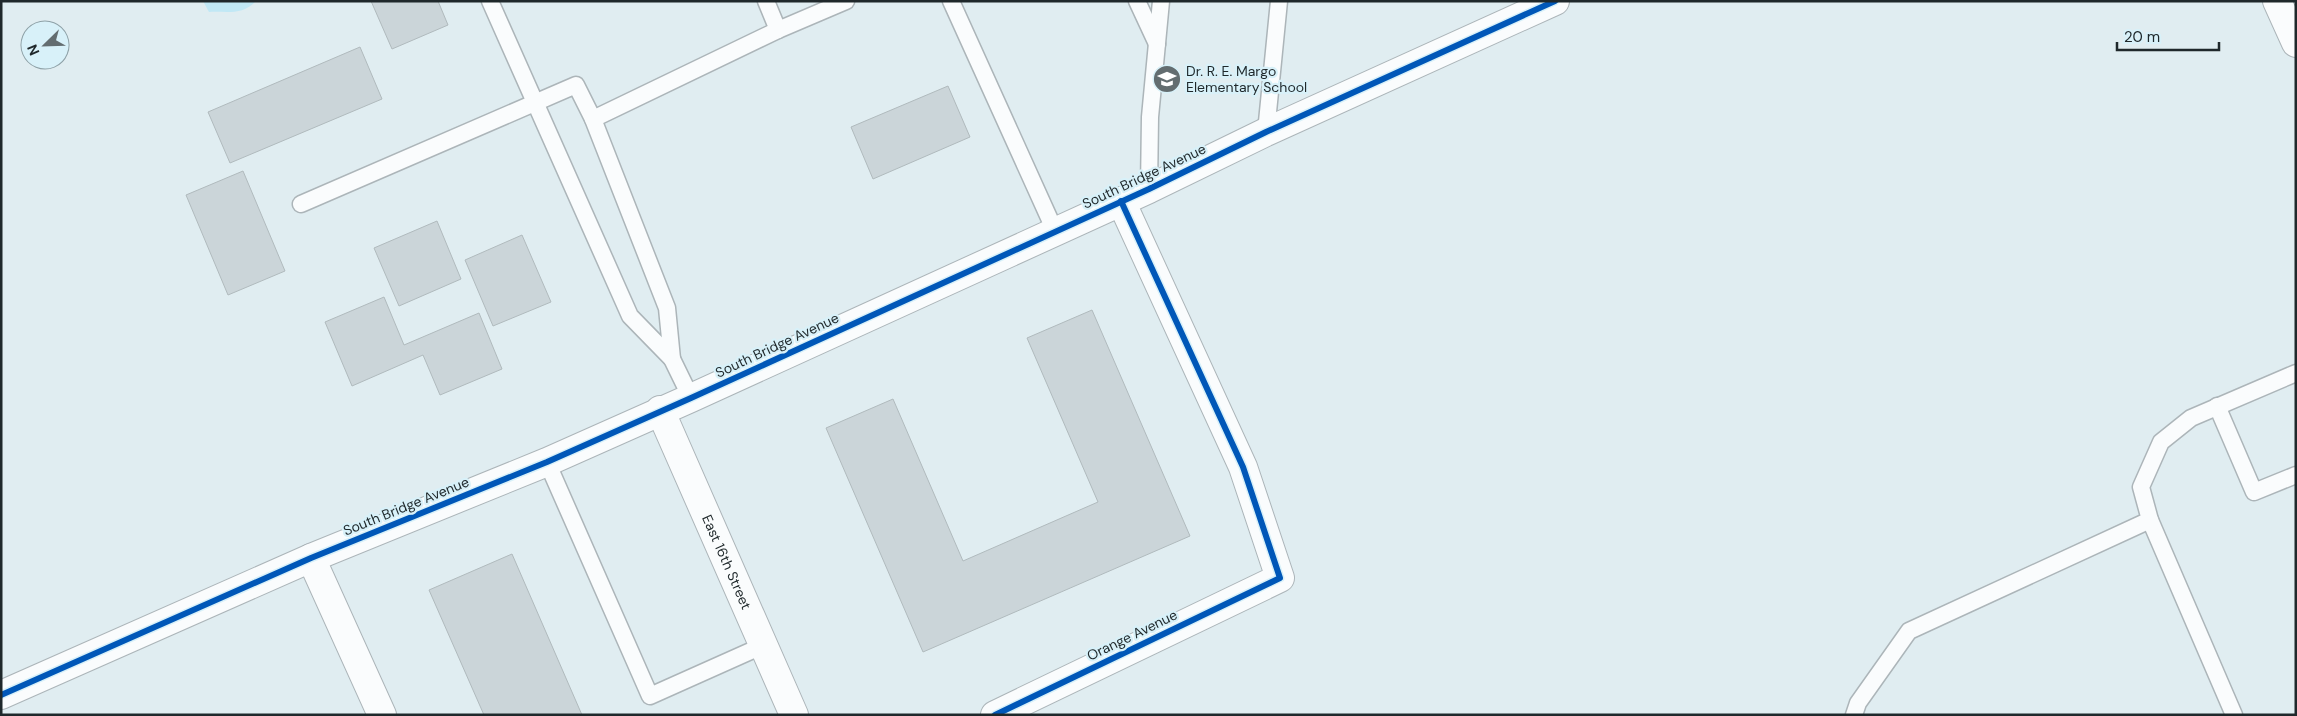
<svg xmlns="http://www.w3.org/2000/svg" width="2297" height="716" font-family="'DM Sans',sans-serif">
	<rect width="100%" height="100%" fill="#e0edf1"/>
	<path fill="#c1e8f5" d="M 203,1 L 256,1 C 242,16 227,11 209,12 Z"/>
	<g fill="#cbd5d9" stroke="#b0babd">
		<path d="M 371,1 L 438,1 L 448,25 L 392,49 Z"/>
		<path d="M 360,47 L 382,99 L 230,163 L 208,112 Z"/>
		<path d="M 948,86 L 970,137 L 873,179 L 851,127 Z"/>
		<path d="M 243,171 L 285,271 L 228,295 L 186,195 Z"/>
		<path d="M 437,221 L 461,279 L 399,306 L 374,248 Z"/>
		<path d="M 522,235 L 551,302 L 493,326 L 465,260 Z"/>
		<path d="M 384,297 L 404,345 L 479,313 L 502,369 L 440,395 L 423,355 L 352,386 L 325,322 Z"/>
		<path d="M 1092,310 L 1190,536 L 923,652 L 826,428 L 893,399 L 963,561 L 1098,502 L 1027,338 Z"/>
		<path d="M 512,554 L 582,715 L 484,715 L 429,590 Z"/>
	</g>
	<g fill="none" stroke-linecap="round" stroke-linejoin="round">
		<defs>
			<g id="lane">
				<path d="M 490,1 L 630,316 L 672,359 L 691,398"/>
				<path d="M 766,1 L 778,30 L 846,1"/>
				<path d="M 951,1 L 1055,231"/>
				<path d="M 1137,1 L 1157,44"/>
				<path d="M 593,119 L 778,30"/>
				<path d="M 1266,132 L 1279,1"/>
				<path d="M 1149,189 L 1150,117 L 1161,1"/>
				<path d="M 301,204 L 576,85 L 593,119 L 667,308 L 672,359"/>
				<path d="M 2217,406 L 2254,492 L 2296,475"/>
				<path d="M 547,462 L 650,696 L 762,646"/>
				<path d="M 2150,520 L 2234,715"/>
				<path d="M 1854,715 L 1858,703 L 1909,631 L 2150,520 L 2141,487 L 2161,442 L 2191,418 L 2296,373"/>
			</g>
			<g id="street">
				<path id="s1" d="M 660,410 L 794,715"/>
				<path d="M 311,558 L 382,715"/>
				<path d="M 995,715 L 1280,578 L 1243,467 L 1121,201"/>
			</g>
			<g id="secondary">
				<path d="M 2277,1 L 2296,43"/>
				<path d="M 1,695 L 311,558 L 547,462 L 691,398 L 1149,189 L 1266,132 L 1555,1"/>
			</g>
		</defs>
		<use href="#lane" stroke="#acb5b9" stroke-width="19"/>
		<use href="#street" stroke="#acb5b9" stroke-width="30"/>
		<use href="#secondary" stroke="#acb5b9" stroke-width="30"/>
		<use href="#lane" stroke="#fafcfd" stroke-width="16"/>
		<use href="#street" stroke="#fafcfd" stroke-width="28"/>
		<use href="#secondary" stroke="#fafcfd" stroke-width="28"/>
		<defs>
			<g id="cycleway">
				<path d="M 1,695 L 311,558 L 547,462 L 691,398 L 1149,189 L 1266,132 L 1555,1"/>
				<path d="M 995,715 L 1280,578 L 1243,467 L 1121,201"/>
			</g>
		</defs>
		<use href="#cycleway" stroke="#d8f1f9" stroke-width="9"/>
		<use href="#cycleway" stroke="#0057b8" stroke-width="6"/>
	</g>
	<defs>
		<symbol id="school-disc" viewBox="-11 -11 22 22"><circle r="9.5" fill="#636d70" stroke="#d8f1f9"/><path d="M0-5L7-2L0 1L-7-2ZM-4 1L0 2.5L4 1V4Q0 6-4 4Z" fill="#fff"/></symbol>
	</defs>
	<g fill-rule="evenodd">
		<use href="#school-disc" x="1151" y="63" width="32" height="32"/>
	</g>
	<g text-anchor="middle" dominant-baseline="central" stroke-width="4.5" stroke-linejoin="round" paint-order="stroke">
		<g font-size="14" fill="#1f282b" stroke="#d8f1f9" text-anchor="start">
			<text x="1186" y="71">Dr. R. E. Margo<tspan x="1186" dy="16">Elementary School</tspan></text>
		</g>
		<g font-size="14" fill="#1f282b" stroke="#d8f1f9">
			<text transform="translate(1144 176) rotate(-25)">South Bridge Avenue</text>
			<text transform="translate(777 345) rotate(-25)">South Bridge Avenue</text>
			<text transform="translate(406 506) rotate(-22)">South Bridge Avenue</text>
			<text stroke="none"><textPath href="#s1" startOffset="166">East 16th Street</textPath></text>
			<text transform="translate(1132 635) rotate(-26)">Orange Avenue</text>
		</g>
	</g>
	<rect width="2297" height="716" fill="none" stroke="#1f282b" stroke-width="5"/>
	<g transform="translate(45 45) rotate(247)"><circle r="24" fill="#d8f1f9" stroke="#8ea1a7"/>
	<path d="M0-4L9 19L0 12L-9 19Z" fill="#636d70"/>
	<text y="-8" font-size="14" font-weight="bold" text-anchor="middle" fill="#1f282b">N</text>
	</g>
	<path d="M2117 42v8h102v-8" fill="none" stroke="#1f282b" stroke-width="2.5"/>
	<text x="2124" y="42" font-size="15" fill="#1f282b" stroke="#d8f1f9" stroke-width="4" paint-order="stroke">20 m</text>
</svg>
